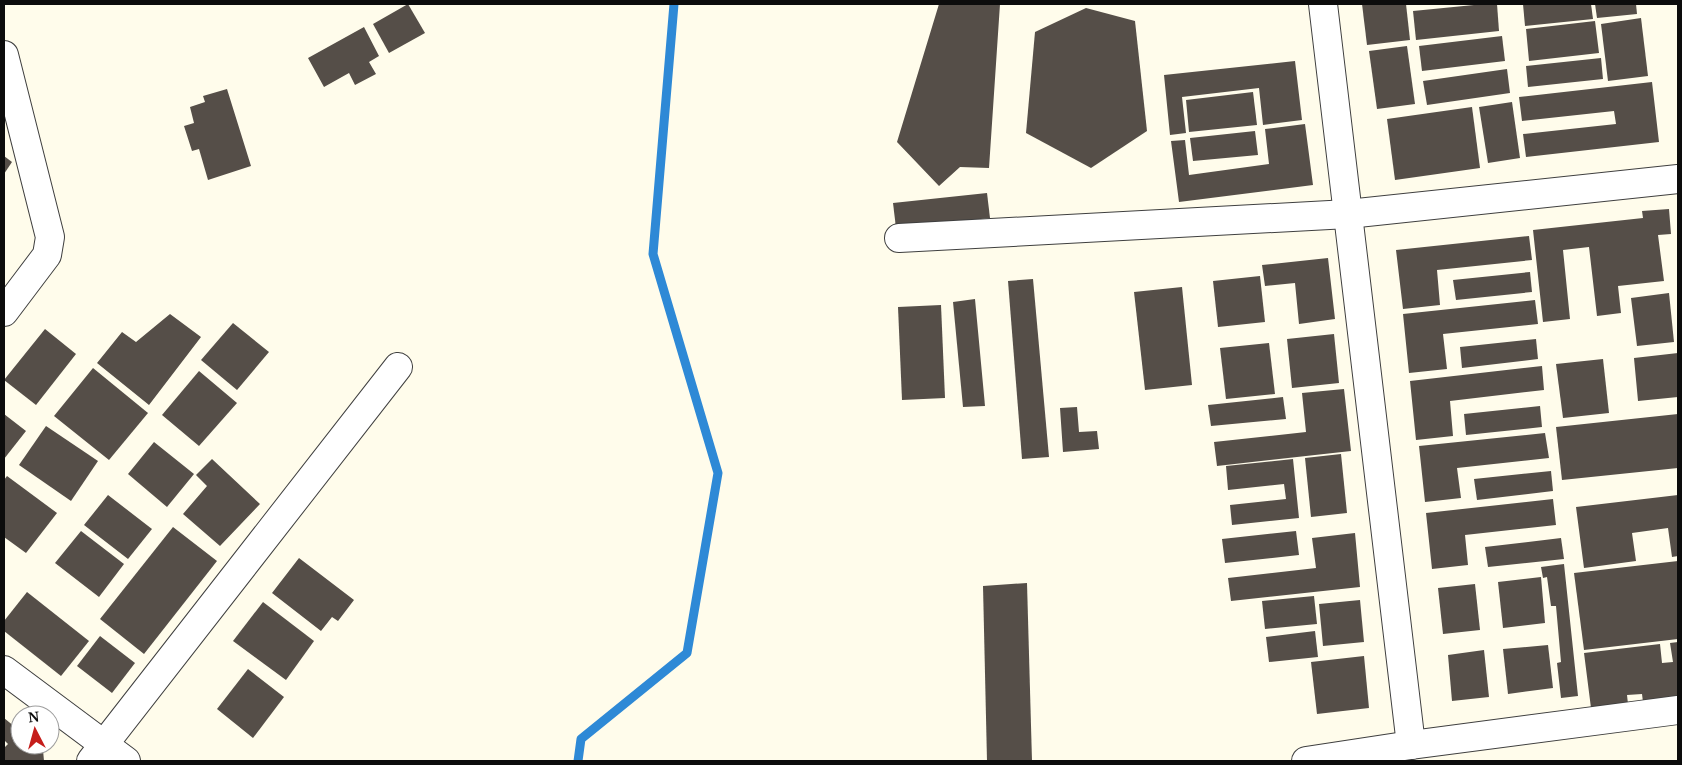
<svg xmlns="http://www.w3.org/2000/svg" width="1682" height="765" font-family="'Noto Serif',serif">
	<rect width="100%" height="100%" fill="#fffceb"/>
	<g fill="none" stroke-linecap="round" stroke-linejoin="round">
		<path stroke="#2e89d6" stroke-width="9" d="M 578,761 L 581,739 L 687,653 L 718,473 L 653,254 L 674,4"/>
	</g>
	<g fill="#554e48">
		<path d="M 408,4 L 425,33 L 389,53 L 373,24 Z"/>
		<path d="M 939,4 L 1000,4 L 989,168 L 960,167 L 939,186 L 897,142 Z"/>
		<path d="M 1362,4 L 1406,4 L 1410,40 L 1367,45 Z"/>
		<path d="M 1484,4 L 1497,4 L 1499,31 L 1416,40 L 1413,11 Z"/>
		<path d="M 1523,4 L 1591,4 L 1593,19 L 1525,26 Z"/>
		<path d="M 1595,4 L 1636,4 L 1637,14 L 1597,18 Z"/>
		<path d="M 1086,8 L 1135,21 L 1147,131 L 1091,168 L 1026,133 L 1035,32 Z"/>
		<path d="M 1641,18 L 1648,76 L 1608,81 L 1601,24 Z"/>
		<path d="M 1595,21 L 1599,53 L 1529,61 L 1526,29 Z"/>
		<path d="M 364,27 L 379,56 L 369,62 L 376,74 L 355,85 L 349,73 L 324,87 L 308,58 Z"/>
		<path d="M 1502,36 L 1505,61 L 1422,71 L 1419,46 Z"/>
		<path d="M 1407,46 L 1415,104 L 1377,109 L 1369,51 Z"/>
		<path d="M 1601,58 L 1603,79 L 1528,87 L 1526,66 Z"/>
		<path d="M 1295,61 L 1302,120 L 1263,125 L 1259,88 L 1182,97 L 1186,133 L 1170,135 L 1164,75 Z"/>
		<path d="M 1507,69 L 1510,93 L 1427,105 L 1423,81 Z"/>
		<path d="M 1652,82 L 1659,142 L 1526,157 L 1523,134 L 1616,124 L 1614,111 L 1522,121 L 1519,97 Z"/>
		<path d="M 227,89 L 251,166 L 208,180 L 199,149 L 192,151 L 184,126 L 194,123 L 190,107 L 205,102 L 203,96 Z"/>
		<path d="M 1253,92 L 1257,125 L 1189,132 L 1186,100 Z"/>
		<path d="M 1512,102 L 1520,158 L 1488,163 L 1479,107 Z"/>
		<path d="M 1472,107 L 1480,168 L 1395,180 L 1387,119 Z"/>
		<path d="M 1305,124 L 1313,185 L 1179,202 L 1171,141 L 1185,140 L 1189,175 L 1269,164 L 1265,129 Z"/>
		<path d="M 1255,131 L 1258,155 L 1193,161 L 1190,138 Z"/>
		<path d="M 4,156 L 12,162 L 4,174 Z"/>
		<path d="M 987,193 L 990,218 L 896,228 L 893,203 Z"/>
		<path d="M 1669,209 L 1671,234 L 1658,235 L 1664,281 L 1618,286 L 1621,313 L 1597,316 L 1589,247 L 1563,250 L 1570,319 L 1543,322 L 1533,230 L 1643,218 L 1642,211 Z"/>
		<path d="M 1529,236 L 1532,260 L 1437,270 L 1440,305 L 1403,309 L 1396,250 Z"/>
		<path d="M 1328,258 L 1335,319 L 1299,324 L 1295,283 L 1265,286 L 1262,265 Z"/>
		<path d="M 1530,272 L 1532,292 L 1456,300 L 1453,280 Z"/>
		<path d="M 1260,276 L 1265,322 L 1218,327 L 1213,281 Z"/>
		<path d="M 1033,279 L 1049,457 L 1022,459 L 1008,281 Z"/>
		<path d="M 1182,287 L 1192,385 L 1145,390 L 1134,292 Z"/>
		<path d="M 1669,293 L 1674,342 L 1637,346 L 1631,298 Z"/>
		<path d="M 975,299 L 985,406 L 963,407 L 953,302 Z"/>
		<path d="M 1535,300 L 1538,324 L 1443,334 L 1447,369 L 1409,373 L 1403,314 Z"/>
		<path d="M 941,305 L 945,398 L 902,400 L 898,307 Z"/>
		<path d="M 170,314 L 201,337 L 149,405 L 97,363 L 122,332 L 136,342 Z"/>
		<path d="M 233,323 L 269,352 L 237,390 L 201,360 Z"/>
		<path d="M 45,329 L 76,354 L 36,405 L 4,380 Z"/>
		<path d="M 1334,334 L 1339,383 L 1292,388 L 1287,339 Z"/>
		<path d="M 1536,339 L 1538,359 L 1462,368 L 1460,347 Z"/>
		<path d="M 1269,343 L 1275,394 L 1226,399 L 1220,348 Z"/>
		<path d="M 1678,353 L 1678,397 L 1638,401 L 1634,358 Z"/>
		<path d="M 1603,359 L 1609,413 L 1563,418 L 1556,364 Z"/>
		<path d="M 1542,366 L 1544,390 L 1450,401 L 1453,436 L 1416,440 L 1410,381 Z"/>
		<path d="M 93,368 L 148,413 L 109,460 L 54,416 Z"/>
		<path d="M 199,371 L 237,403 L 199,446 L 162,415 Z"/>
		<path d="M 1344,389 L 1351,451 L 1217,466 L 1214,442 L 1306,432 L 1302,393 Z"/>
		<path d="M 1283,397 L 1286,419 L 1211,426 L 1208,405 Z"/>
		<path d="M 1540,406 L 1542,427 L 1466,435 L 1464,414 Z"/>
		<path d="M 1077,407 L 1079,432 L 1097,431 L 1099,449 L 1063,452 L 1060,408 Z"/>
		<path d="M 4,414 L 26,431 L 4,459 Z"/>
		<path d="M 1678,414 L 1678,468 L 1562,480 L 1556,427 Z"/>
		<path d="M 46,426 L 98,461 L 71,501 L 19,465 Z"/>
		<path d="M 1545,433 L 1549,458 L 1457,468 L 1461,498 L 1425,502 L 1419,446 Z"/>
		<path d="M 154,442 L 194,474 L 167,507 L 128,474 Z"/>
		<path d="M 1341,454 L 1347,513 L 1311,517 L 1305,458 Z"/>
		<path d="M 212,459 L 260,504 L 220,546 L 183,514 L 207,486 L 196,475 Z"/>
		<path d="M 1293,459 L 1299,518 L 1232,525 L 1230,505 L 1286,499 L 1284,484 L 1228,490 L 1226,466 Z"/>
		<path d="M 1551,471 L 1553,491 L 1477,500 L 1474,479 Z"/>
		<path d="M 7,476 L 57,513 L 26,553 L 4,537 L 4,480 Z"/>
		<path d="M 108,495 L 152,529 L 128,559 L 84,525 Z"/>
		<path d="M 1678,495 L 1678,556 L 1672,557 L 1668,528 L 1632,533 L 1636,561 L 1584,568 L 1576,507 Z"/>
		<path d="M 1553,499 L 1556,525 L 1465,535 L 1468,565 L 1432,569 L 1426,513 Z"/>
		<path d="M 173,527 L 217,561 L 144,654 L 100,619 Z"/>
		<path d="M 81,531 L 124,564 L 99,597 L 55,563 Z"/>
		<path d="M 1296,531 L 1299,555 L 1225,563 L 1222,539 Z"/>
		<path d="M 1355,533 L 1360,587 L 1231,601 L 1228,578 L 1316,568 L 1312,538 Z"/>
		<path d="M 1561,538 L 1564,559 L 1488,567 L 1485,547 Z"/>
		<path d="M 299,558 L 354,600 L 338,621 L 332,617 L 321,631 L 272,593 Z"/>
		<path d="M 1678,561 L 1678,639 L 1584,650 L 1574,573 Z"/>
		<path d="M 1564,564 L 1578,696 L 1561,698 L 1557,663 L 1561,662 L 1556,606 L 1551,606 L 1547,577 L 1543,578 L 1541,567 Z"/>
		<path d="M 1541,577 L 1545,623 L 1503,628 L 1498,582 Z"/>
		<path d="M 1027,583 L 1032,761 L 987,761 L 983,586 Z"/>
		<path d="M 1475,584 L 1480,630 L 1443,634 L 1438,588 Z"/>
		<path d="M 27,592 L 89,641 L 61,676 L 4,631 L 4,621 Z"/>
		<path d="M 1314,596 L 1317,624 L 1265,629 L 1262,601 Z"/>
		<path d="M 1360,600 L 1364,642 L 1323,646 L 1319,604 Z"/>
		<path d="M 263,602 L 314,641 L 286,680 L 233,641 Z"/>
		<path d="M 1315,631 L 1318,657 L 1269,662 L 1266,637 Z"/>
		<path d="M 100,636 L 135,663 L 112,693 L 77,666 Z"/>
		<path d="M 1678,642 L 1678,698 L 1643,702 L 1642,694 L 1627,695 L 1628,704 L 1591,708 L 1584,653 L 1660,644 L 1662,663 L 1673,662 L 1670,643 Z"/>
		<path d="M 1548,645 L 1553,688 L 1508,694 L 1503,649 Z"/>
		<path d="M 1484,650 L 1489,697 L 1452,701 L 1448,655 Z"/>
		<path d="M 1364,656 L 1369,708 L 1317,714 L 1311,662 Z"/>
		<path d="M 248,669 L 284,697 L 253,738 L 217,709 Z"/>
		<path d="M 4,718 L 20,731 L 20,745 L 37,745 L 43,750 L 44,761 L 4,761 L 4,748 L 8,744 L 4,740 Z"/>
	</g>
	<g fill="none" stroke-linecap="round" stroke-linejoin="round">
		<defs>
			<g id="minor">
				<path d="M 1323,4 L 1411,745"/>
				<path d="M 4,55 L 50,237 L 47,255 L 4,312"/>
				<path d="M 899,238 L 1348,214 L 1678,179"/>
				<path d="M 4,670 L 126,761"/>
				<path d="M 91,761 L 398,367"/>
				<path d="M 1306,761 L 1411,745 L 1678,710"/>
			</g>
		</defs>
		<use href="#minor" stroke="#3f3f3f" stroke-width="30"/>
		<use href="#minor" stroke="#fff" stroke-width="28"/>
	</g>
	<rect width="1682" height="765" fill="none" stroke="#0c0c0c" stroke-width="10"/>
	<g transform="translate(35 730) rotate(354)"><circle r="24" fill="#ffffff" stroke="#9e9e9e"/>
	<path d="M0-4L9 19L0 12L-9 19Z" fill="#c51d1b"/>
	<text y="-8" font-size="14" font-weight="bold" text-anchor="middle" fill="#0c0c0c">N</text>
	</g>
</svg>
